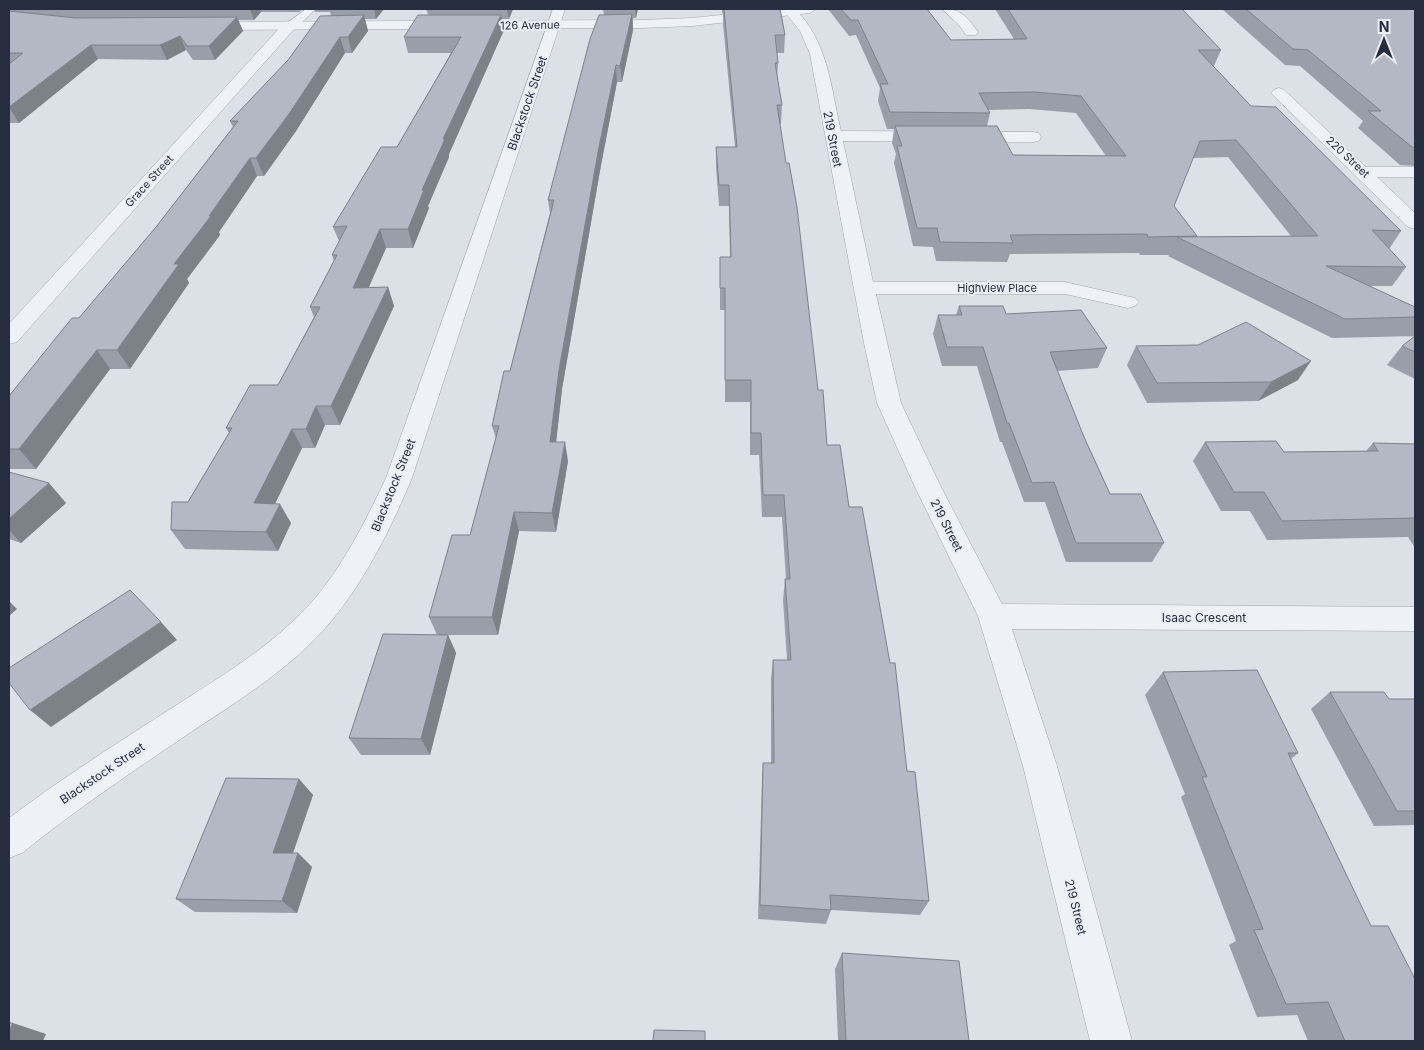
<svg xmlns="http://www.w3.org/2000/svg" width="1424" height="1050" font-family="Inter,sans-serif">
	<rect width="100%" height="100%" fill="#dce0e7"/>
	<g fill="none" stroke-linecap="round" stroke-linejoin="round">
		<defs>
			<path id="service" d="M 306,9 L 315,9 C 308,17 298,28 287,27 L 287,23 Z"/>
			<g id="minor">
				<path d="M 553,9 L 565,9 L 412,478 C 391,528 367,577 333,619 C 293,668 236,702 185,736 C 129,774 74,811 22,853 L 9,858 L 9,818 C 61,779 117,743 172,708 C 220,677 271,647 310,604 C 343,567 365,522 386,478 Z"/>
				<path d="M 785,9 L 795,9 C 828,41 831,88 841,131 L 1033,132 L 1039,133 L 1041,137 L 1039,141 L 1033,142 L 843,141 L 873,282 L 1065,282 L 1135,298 L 1139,302 L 1135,306 L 1128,308 L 1065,294 L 876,294 L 901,403 L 940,485 L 1002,604 L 1415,607 L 1415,631 L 1012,629 L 1057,766 L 1132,1041 L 1090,1041 L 1023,766 L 978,616 L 914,485 L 877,403 L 864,343 L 810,54 L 800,31 L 784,11 Z"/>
				<path d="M 942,9 C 961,9 967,16 978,32 L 976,35 L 966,35 L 959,25 Z"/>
				<path d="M 290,21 L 297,25 L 295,28 L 17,342 L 9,344 L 9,324 L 285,22 Z"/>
				<path d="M 1279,88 L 1284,90 L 1366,167 L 1415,167 L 1415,177 L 1377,177 L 1415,213 L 1415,229 L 1408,227 L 1274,96 L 1271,93 L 1274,90 Z"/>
			</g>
			<path id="tertiary" d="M 777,9 L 816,9 L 810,13 L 692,26 L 641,28 L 202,30 L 195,26 L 202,22 L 641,20 L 692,18 Z"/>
		</defs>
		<use href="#service" stroke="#a1a7b1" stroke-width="1"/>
		<use href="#minor" stroke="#a1a7b1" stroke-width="1"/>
		<use href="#tertiary" stroke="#a1a7b1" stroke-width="1"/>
		<use href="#service" fill="#eef1f5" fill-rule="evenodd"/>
		<use href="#minor" fill="#eef1f5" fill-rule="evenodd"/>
		<use href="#tertiary" fill="#eef1f5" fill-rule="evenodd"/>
	</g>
	<g fill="#999fa9" fill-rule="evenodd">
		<path d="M 9,9 L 304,9 L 299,12 L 261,12 L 254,20 L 238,20 L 243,31 L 215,60 L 193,60 L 186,50 L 167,60 L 98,59 L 19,123 L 9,123 Z"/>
		<path d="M 314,9 L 384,9 L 376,19 L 365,19 L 368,31 L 352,53 L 345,53 L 296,131 L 264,176 L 257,176 L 219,232 L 220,235 L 187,279 L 189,283 L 130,369 L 110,369 L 36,469 L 9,469 L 9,396 L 79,318 L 156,227 L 233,127 L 230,121 L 331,15 L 330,12 L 315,12 Z"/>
		<path d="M 424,9 L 513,9 L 509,19 L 502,19 L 504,30 L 449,154 L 449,157 L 428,206 L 429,208 L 413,248 L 386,248 L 369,287 L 388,287 L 394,306 L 340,425 L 325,425 L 315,448 L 302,448 L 275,504 L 291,523 L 278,551 L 185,549 L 171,530 L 229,433 L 226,428 L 278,385 L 314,317 L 310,307 L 334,261 L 332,255 L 339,241 L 333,227 L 397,147 L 451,53 L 408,53 L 404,37 L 428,15 L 427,11 Z"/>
		<path d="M 603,9 L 638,9 L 636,18 L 633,18 L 633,30 L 622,82 L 617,82 L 601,165 L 562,389 L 556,442 L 568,461 L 556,532 L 519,531 L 498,635 L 448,635 L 456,653 L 430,755 L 361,755 L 349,738 L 437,635 L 429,617 L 470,535 L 496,438 L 492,426 L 510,371 L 550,213 L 548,200 L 604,15 Z"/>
		<path d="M 722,9 L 780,9 L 785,35 L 784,53 L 777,53 L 778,63 L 777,78 L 782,105 L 781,124 L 780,124 L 818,390 L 827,445 L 849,507 L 907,771 L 929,901 L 920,915 L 831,910 L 826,924 L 758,919 L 762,781 L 763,763 L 771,763 L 771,679 L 773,660 L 787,660 L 783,600 L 785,579 L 786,579 L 782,517 L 762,517 L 759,455 L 750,455 L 750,402 L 725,402 L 725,310 L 720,310 L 720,257 L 730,257 L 729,206 L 719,206 L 716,167 L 716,147 L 735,147 L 723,24 L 723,13 L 722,13 Z"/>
		<path d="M 828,9 L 927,9 L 951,40 L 1014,39 L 995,9 L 1182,9 L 1221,50 L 1214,66 L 1213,66 L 1251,106 L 1401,231 L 1389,249 L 1406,267 L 1392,286 L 1369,286 L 1415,307 L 1415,379 L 1387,365 L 1402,346 L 1415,336 L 1332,338 L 1168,256 L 1169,255 L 1140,255 L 1139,253 L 1010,254 L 1007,262 L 936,261 L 933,247 L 913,246 L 894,163 L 896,154 L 892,143 L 894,129 L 887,129 L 878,101 L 880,88 L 856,35 L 849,36 ZM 1029,109 L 1076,113 L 1106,156 L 1013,155 L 987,126 L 990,113 L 988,110 ZM 1228,157 L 1291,236 L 1196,237 L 1197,236 L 1174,206 L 1193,158 Z"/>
		<path d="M 1222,9 L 1415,9 L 1415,166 L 1400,165 L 1358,128 L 1363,121 L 1300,66 L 1285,65 Z"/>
		<path d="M 959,306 L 1006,314 L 1107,348 L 1098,368 L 1057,371 L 1084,437 L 1110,494 L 1164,543 L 1152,562 L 1066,562 L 1045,502 L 1024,502 L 1002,442 L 1000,442 L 977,366 L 942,366 L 933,334 L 938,315 L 956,315 Z"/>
		<path d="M 1136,346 L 1298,380 L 1258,401 L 1147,403 L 1127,365 Z"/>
		<path d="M 1205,442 L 1284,452 L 1366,451 L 1373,443 L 1415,444 L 1415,548 L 1408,537 L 1267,540 L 1250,511 L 1221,511 L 1193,461 Z"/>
		<path d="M 9,472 L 66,503 L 21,543 L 9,539 Z"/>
		<path d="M 1163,672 L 1298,753 L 1291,759 L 1415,1041 L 1308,1041 L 1297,1015 L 1257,1017 L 1229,945 L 1236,941 L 1181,797 L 1185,794 L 1145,695 Z"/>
		<path d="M 1330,692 L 1389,699 L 1415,699 L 1415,825 L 1374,826 L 1311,709 Z"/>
		<path d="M 299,779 L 313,795 L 293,853 L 298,853 L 312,867 L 297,913 L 195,912 L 176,899 Z"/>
		<path d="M 842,953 L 969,1041 L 838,1041 L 835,969 Z"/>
	</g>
	<g fill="#7d8289">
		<path d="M 250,9 L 260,9 L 261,12 L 254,20 Z"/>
		<path d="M 374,9 L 384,9 L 376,19 Z"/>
		<path d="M 507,9 L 513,9 L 509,19 Z"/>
		<path d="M 635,9 L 638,9 L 636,18 Z"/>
		<path d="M 632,14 L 633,30 L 622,82 L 620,66 Z"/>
		<path d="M 364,15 L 368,31 L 352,53 L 348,37 Z"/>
		<path d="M 501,15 L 504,30 L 449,154 L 449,157 L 428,206 L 429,208 L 413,248 L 408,229 L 422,190 L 443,139 Z"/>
		<path d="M 237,17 L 243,31 L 215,60 L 209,46 Z"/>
		<path d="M 180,36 L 186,50 L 167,60 L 160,45 Z"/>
		<path d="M 340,37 L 345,53 L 296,131 L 264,176 L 256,158 Z"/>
		<path d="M 91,45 L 98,59 L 19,123 L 9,107 Z"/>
		<path d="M 616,65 L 617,82 L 601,165 L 562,389 L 554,461 L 550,442 L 559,370 L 599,147 Z"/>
		<path d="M 250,158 L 257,176 L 219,232 L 220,235 L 187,279 L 189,283 L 130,369 L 117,350 L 174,264 Z"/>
		<path d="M 380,229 L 386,248 L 360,307 L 353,288 Z"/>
		<path d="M 388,287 L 394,306 L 340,425 L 331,406 Z"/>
		<path d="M 97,350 L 110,369 L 36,469 L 19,449 Z"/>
		<path d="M 1311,361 L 1298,380 L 1258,401 L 1271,382 Z"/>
		<path d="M 316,406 L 325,425 L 315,448 L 306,429 Z"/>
		<path d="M 292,429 L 302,448 L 266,522 L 254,503 Z"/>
		<path d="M 565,442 L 568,461 L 556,532 L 552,513 Z"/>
		<path d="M 49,483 L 66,503 L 21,543 L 9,530 L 9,519 Z"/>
		<path d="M 280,504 L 291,523 L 278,551 L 266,532 Z"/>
		<path d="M 514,512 L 519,531 L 498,635 L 492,617 Z"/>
		<path d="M 9,601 L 17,609 L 9,616 Z"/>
		<path d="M 161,622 L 177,640 L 51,727 L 30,710 Z"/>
		<path d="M 448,635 L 456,653 L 430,755 L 421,739 Z"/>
		<path d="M 299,779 L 313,795 L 288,867 L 273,853 Z"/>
		<path d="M 298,853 L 312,867 L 297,913 L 282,901 Z"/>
		<path d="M 13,1023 L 46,1034 L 43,1041 L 9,1041 L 9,1031 Z"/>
	</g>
	<g fill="#b2b9c4" stroke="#7d8289">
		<path d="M 724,9 L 780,9 L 785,35 L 775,35 L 778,63 L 775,63 L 782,105 L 777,105 L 786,163 L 789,163 L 797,207 L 818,390 L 823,390 L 827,445 L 840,445 L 849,507 L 862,507 L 890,663 L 895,663 L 907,771 L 915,772 L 929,901 L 830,895 L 831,910 L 760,905 L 763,763 L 774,763 L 773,660 L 791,660 L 785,579 L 790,579 L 784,495 L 763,495 L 761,433 L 751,433 L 751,380 L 725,380 L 725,288 L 720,288 L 720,257 L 731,257 L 729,185 L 719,185 L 716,147 L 737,147 Z"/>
		<path d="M 841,9 L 927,9 L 951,40 L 1027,39 L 1008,9 L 1182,9 L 1221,50 L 1198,50 L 1251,106 L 1276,107 L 1401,231 L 1372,230 L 1406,267 L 1326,266 L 1415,307 L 1415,317 L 1345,319 L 1177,237 L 1318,236 L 1236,140 L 1200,141 L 1174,206 L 1197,236 L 1148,237 L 1147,234 L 1010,235 L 1013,243 L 940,242 L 937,228 L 917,228 L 897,146 L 902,146 L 895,126 L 997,126 L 1013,155 L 1126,156 L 1081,96 L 1034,92 L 979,93 L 990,113 L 890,112 L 880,84 L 888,84 L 858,20 L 851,20 Z"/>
		<path d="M 1246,9 L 1415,9 L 1415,147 L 1412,147 L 1368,111 L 1381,111 L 1308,50 L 1293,49 Z"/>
		<path d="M 9,11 L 76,18 L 237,17 L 209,46 L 187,46 L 180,36 L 160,45 L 91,45 L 9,107 L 9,64 L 23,53 L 9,53 Z"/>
		<path d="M 632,14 L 620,66 L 616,65 L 599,147 L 559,370 L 550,442 L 565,442 L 552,513 L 514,512 L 492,617 L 429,617 L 452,535 L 470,535 L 499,426 L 492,426 L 504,371 L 510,371 L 526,309 L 554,200 L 548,200 L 590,39 L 599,15 Z"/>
		<path d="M 364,15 L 348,37 L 340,37 L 289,114 L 256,158 L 250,158 L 209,216 L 211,216 L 174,264 L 179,264 L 117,350 L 97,350 L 19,449 L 9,449 L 9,396 L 72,318 L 79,318 L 156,227 L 238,121 L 230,121 L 288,60 L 320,16 Z"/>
		<path d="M 418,15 L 501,15 L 443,139 L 445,139 L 422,190 L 424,190 L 408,229 L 380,229 L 353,288 L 388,287 L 331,406 L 316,406 L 306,429 L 292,429 L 254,503 L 280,504 L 266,532 L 171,530 L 172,502 L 188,502 L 232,428 L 226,428 L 250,385 L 278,385 L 320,307 L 310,307 L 337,255 L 332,255 L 347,226 L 333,227 L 381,147 L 397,147 L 461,37 L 404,37 Z"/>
		<path d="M 959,306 L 1003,306 L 1006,314 L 1081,310 L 1107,348 L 1050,352 L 1084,437 L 1110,494 L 1141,494 L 1164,543 L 1076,543 L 1054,482 L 1032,483 L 1009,423 L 1007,423 L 983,347 L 947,347 L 938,315 L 962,315 Z"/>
		<path d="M 1246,322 L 1311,361 L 1271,382 L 1157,383 L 1136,346 L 1198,345 Z"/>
		<path d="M 1415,336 L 1415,352 L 1402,346 Z"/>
		<path d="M 1276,441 L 1284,452 L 1378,451 L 1373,443 L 1415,444 L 1415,518 L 1282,521 L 1264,492 L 1234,492 L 1205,442 Z"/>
		<path d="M 9,472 L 49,483 L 9,519 Z"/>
		<path d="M 130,590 L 161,622 L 30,710 L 9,683 L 9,668 Z"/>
		<path d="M 383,634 L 448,635 L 421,739 L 349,738 Z"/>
		<path d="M 1257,670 L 1298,753 L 1288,753 L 1371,926 L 1388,926 L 1415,979 L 1415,1041 L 1345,1041 L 1328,1002 L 1286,1004 L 1254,930 L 1263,929 L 1202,777 L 1207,777 L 1163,672 Z"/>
		<path d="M 1330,692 L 1384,692 L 1389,699 L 1415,699 L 1415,811 L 1397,811 Z"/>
		<path d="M 226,778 L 299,779 L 273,853 L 298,853 L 282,901 L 176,899 Z"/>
		<path d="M 842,953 L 959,961 L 969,1041 L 846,1041 Z"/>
		<path d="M 9,1023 L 13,1023 L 9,1031 Z"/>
		<path d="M 654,1030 L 705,1031 L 705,1041 L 653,1041 Z"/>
	</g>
	<g text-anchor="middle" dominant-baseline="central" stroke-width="4" stroke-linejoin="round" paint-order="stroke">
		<g font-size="11" fill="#252d3e" stroke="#ebeff5">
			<text transform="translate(530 25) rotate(-1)">126 Avenue</text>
			<text transform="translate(1348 157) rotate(43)">220 Street</text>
			<text transform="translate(149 181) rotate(-48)">Grace Street</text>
			<text x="997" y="288">Highview Place</text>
		</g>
		<g font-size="12" fill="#252d3e" stroke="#ebeff5">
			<text transform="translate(527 103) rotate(-71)">Blackstock Street</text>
			<text transform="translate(833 139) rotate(79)">219 Street</text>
			<text transform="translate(393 485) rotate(-68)">Blackstock Street</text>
			<text transform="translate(947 525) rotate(63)">219 Street</text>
			<text x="1204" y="617">Isaac Crescent</text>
			<text transform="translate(102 773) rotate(-34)">Blackstock Street</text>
			<text transform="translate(1076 907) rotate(76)">219 Street</text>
		</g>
	</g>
	<rect width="1424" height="1050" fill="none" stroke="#252d3e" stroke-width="20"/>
	<g transform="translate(1384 40)" stroke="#ebeff5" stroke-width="4" paint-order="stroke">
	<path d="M0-4L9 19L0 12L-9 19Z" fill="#252d3e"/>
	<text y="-8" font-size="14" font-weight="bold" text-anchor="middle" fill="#252d3e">N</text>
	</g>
</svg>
